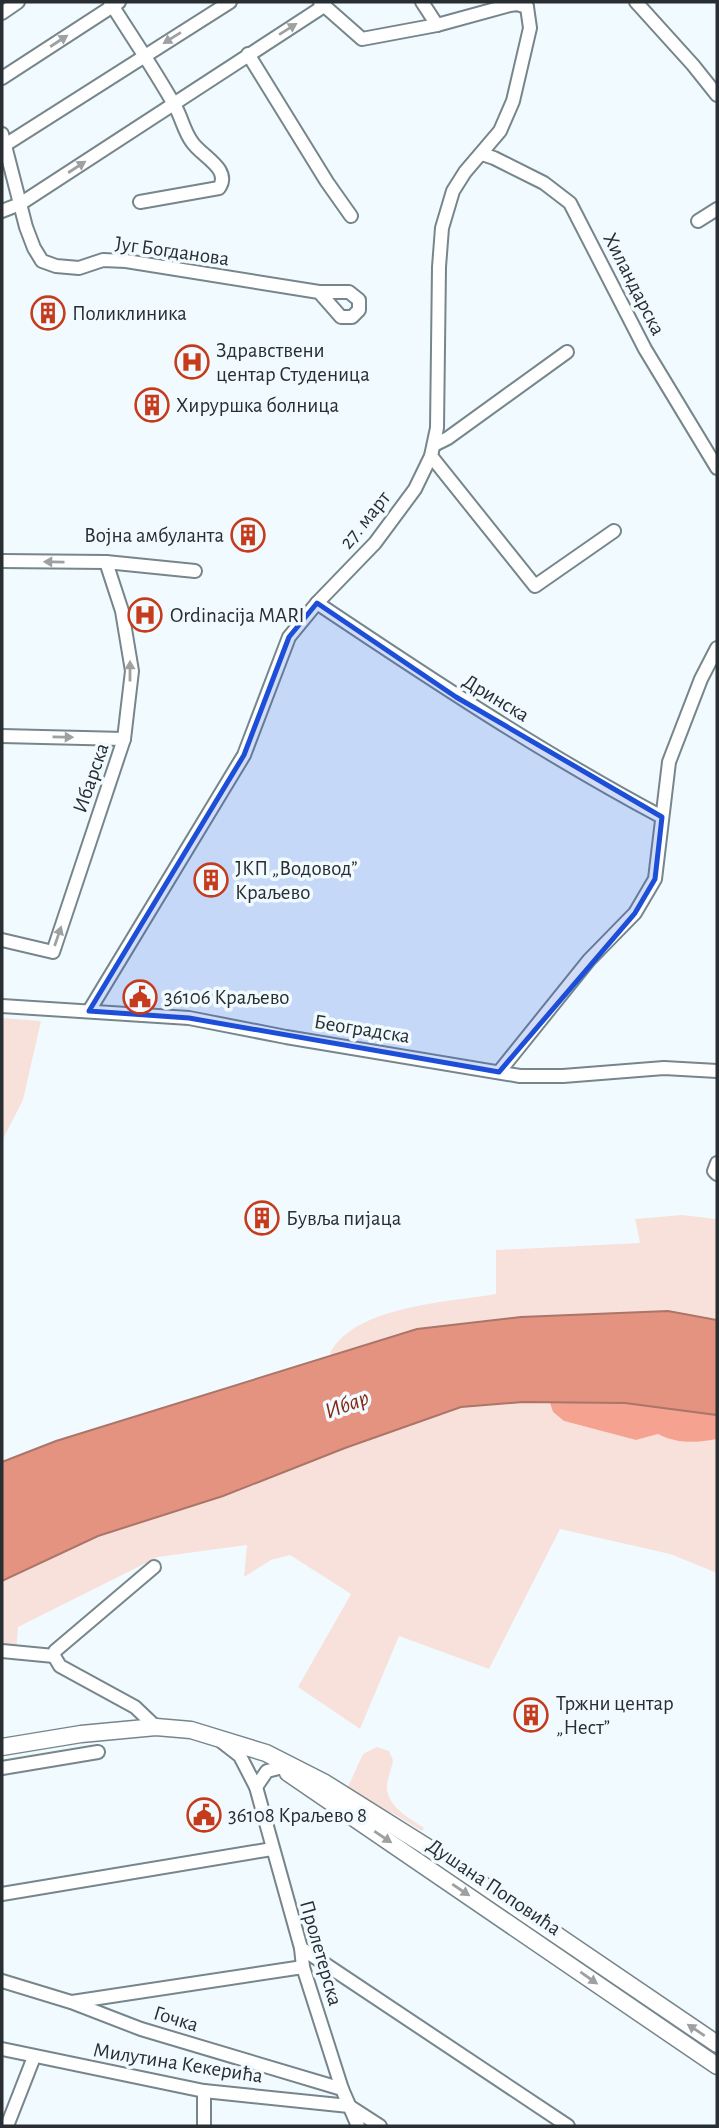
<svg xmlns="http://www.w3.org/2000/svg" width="719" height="2128" font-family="'Alegreya Sans',sans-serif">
	<rect width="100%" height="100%" fill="#f1fbff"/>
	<g fill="#f9e1db">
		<path d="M 2,1018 L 41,1021 L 23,1100 L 2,1141 Z"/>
		<path d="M 682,1215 L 717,1219 L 717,1320 L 668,1311 L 417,1329 L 332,1355 L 330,1353 C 355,1306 448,1302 496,1294 L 496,1250 L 640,1243 L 635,1219 Z"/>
		<path d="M 522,1402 L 550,1403 L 553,1412 L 564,1421 L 636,1440 L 658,1434 C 678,1444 696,1443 717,1439 L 717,1573 L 670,1554 L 560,1529 L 489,1669 L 399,1636 L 360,1729 L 298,1687 L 351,1594 L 290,1555 L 271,1560 L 244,1577 L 247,1545 L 158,1557 L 18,1627 L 16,1653 L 2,1659 L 2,1581 L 98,1536 L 223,1496 L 345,1448 L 461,1407 Z"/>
		<path d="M 377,1747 L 389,1751 L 393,1760 C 392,1769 387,1778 387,1787 C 387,1807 410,1818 424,1828 L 422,1831 L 394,1814 L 346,1791 L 363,1754 Z"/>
	</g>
	<path fill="#f5a390" d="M 550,1403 L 625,1403 L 717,1415 L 717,1439 C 696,1443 677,1444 658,1434 L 636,1440 L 564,1421 L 553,1412 Z"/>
	<path fill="#e39380" stroke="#ab7568" stroke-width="2" d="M 668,1311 L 717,1320 L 717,1415 L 625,1403 L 523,1402 L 461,1407 L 345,1448 L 223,1496 L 98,1536 L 2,1581 L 2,1462 L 56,1441 L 417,1329 L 521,1317 Z"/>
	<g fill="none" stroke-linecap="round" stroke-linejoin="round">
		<defs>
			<g id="minor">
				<path d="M 110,2 C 132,37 156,72 176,108 C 182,119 184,131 192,142 C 201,156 232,169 219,188 L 140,202"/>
				<path d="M 320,2 L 362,39 L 437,25 L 510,5 L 517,4 L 527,7"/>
				<path d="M 422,2 L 437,25"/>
				<path d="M 636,2 L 693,65 L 717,95"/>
				<path d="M 2,13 L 18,2"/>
				<path d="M 248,54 L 327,182 L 351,216"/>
				<path d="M 2,78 L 119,2"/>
				<path d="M 2,134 L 26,227 L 34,248 L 42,261 L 56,266 L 79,268 L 103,260 L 126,261 L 319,292 L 349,292 L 359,300 L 359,310 L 352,317 L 341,317 L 319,292"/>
				<path d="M 5,145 L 230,2"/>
				<path d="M 482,154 L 494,158 L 544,183 L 570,203 L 645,349 L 717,468"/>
				<path d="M 2,211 L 20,204 L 324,6"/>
				<path d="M 698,221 L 717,209"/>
				<path d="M 434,445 L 448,438 L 567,352"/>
				<path d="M 431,456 L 535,586 L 614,531"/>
				<path d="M 2,561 L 106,562 L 195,571"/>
				<path d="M 317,603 C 429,678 542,753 662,817"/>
				<path d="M 2,736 L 124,739"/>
				<path d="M 2,940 L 53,952 L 124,739 L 132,671 L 122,611 L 106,562"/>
				<path d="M 2,1006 L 189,1018 L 286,1037 L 520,1076 L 563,1076 L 664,1068 L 717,1071"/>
				<path d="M 89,1011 L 244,755 L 289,637 L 317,603 L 375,543 L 415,489 L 431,456 L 437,428 L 439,267 L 442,228 L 453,191 L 465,172 L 500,131 L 513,101 L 530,28 L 527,7"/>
				<path d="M 499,1072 L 589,960 L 635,913 L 655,879 L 669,762 L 701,679 L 717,648"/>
				<path d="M 717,1163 L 714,1171 L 717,1174"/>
				<path d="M 154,1567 L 55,1651 L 54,1656 L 60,1666 L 135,1707 L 156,1727"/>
				<path d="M 2,1651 L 54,1656"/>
				<path d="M 222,1742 L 240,1756 L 256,1787 L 301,1948 L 303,1967 L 342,2089 L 358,2126"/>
				<path d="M 2,1768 L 98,1752"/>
				<path d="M 256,1787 L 267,1771 L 279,1768"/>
				<path d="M 2,1894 L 272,1849"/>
				<path d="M 301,1948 L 568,2126"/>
				<path d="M 2,1981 L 71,2002 L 141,2029 L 342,2089"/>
				<path d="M 72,2002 L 303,1967"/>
				<path d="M 2,2049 L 204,2091 L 349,2106 L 380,2126"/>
				<path d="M 204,2091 L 204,2126"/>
				<path d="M 7,2126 L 34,2057"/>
			</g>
			<g id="major">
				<path d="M 2,1747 L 81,1734 L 156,1727 L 191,1730 L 266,1753 L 325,1783 L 427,1847 L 717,2044"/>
				<path d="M 288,1773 L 717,2066"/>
			</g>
		</defs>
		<use href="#minor" stroke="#76868b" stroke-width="16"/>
		<use href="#major" stroke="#76868b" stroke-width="19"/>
		<use href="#minor" stroke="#fff" stroke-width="12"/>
		<use href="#major" stroke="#fff" stroke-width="16"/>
	</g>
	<defs><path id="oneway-solid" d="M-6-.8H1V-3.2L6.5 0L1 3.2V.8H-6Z" transform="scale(1.75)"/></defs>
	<g fill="#9ea1a2">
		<use href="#oneway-solid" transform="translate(288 29) rotate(-32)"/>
		<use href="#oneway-solid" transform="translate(172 38) rotate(148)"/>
		<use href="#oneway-solid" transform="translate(59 41) rotate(-33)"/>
		<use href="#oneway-solid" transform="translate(77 167) rotate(-33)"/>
		<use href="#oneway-solid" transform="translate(54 562) rotate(-179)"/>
		<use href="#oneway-solid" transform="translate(130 671) rotate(-90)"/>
		<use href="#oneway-solid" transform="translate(63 737) rotate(1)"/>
		<use href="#oneway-solid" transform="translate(58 936) rotate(-71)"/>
		<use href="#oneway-solid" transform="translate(383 1837) rotate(34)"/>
		<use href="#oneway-solid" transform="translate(461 1890) rotate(34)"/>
		<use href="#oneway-solid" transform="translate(589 1978) rotate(35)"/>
		<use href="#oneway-solid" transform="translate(696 2030) rotate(-146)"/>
	</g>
	<path fill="#1d4ed8" fill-opacity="0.2" stroke="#1d4ed8" stroke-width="5" stroke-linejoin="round" d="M 317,603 L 456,697 L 662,817 L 655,879 L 635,913 L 499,1072 L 189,1018 L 89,1011 L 244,755 L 289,637 Z"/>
	<defs>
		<symbol id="building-ring" viewBox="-11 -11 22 22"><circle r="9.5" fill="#f1fbff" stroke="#c53b1c" stroke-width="1.5"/><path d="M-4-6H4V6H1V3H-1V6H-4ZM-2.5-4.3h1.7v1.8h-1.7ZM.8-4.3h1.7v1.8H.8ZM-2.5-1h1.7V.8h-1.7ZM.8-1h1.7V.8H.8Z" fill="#c53b1c"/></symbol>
		<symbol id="hospital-ring" viewBox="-11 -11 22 22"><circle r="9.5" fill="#f1fbff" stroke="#c53b1c" stroke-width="1.5"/><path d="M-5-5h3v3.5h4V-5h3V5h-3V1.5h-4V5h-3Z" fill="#c53b1c"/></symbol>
		<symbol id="civic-ring" viewBox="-11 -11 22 22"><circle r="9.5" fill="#f1fbff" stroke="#c53b1c" stroke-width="1.5"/><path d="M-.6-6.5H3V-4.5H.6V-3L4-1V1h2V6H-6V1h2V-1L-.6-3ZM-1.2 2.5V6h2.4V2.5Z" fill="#c53b1c"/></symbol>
	</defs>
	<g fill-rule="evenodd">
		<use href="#building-ring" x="29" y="294" width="38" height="38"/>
		<use href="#hospital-ring" x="173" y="343" width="38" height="38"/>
		<use href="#building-ring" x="133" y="386" width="38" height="38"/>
		<use href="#building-ring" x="229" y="516" width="38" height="38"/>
		<use href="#hospital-ring" x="126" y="596" width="38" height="38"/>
		<use href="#building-ring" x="192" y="861" width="38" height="38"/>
		<use href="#civic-ring" x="121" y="978" width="38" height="38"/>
		<use href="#building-ring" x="243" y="1199" width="38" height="38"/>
		<use href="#building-ring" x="512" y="1696" width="38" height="38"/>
		<use href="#civic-ring" x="185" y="1796" width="38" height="38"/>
	</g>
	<g text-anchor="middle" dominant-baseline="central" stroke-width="7" stroke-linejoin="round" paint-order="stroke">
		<g font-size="21" fill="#282e31" stroke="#f1fbff">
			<text transform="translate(172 251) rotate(8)">Југ Богданова</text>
			<text transform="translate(634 284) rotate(63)">Хиландарска</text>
			<text transform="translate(365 520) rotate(-51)">27. март</text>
			<text transform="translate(496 698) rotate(31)">Дринска</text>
			<text transform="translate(91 778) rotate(-71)">Ибарска</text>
			<text transform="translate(362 1029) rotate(9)">Београдска</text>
			<text transform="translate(494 1887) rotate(34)">Душана Поповића</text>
			<text transform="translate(321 1953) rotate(74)">Пролетерска</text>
			<text transform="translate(176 2019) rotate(17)">Гочка</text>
			<text transform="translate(178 2063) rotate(9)">Милутина Кекерића</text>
		</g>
		<g font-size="21" fill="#282e31" stroke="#f1fbff" text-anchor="start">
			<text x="72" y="313">Поликлиника</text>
			<text x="216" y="350">Здравствени<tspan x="216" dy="24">центар Студеница</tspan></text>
			<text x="176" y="405">Хируршка болница</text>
			<text x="224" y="535" text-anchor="end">Војна амбуланта</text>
			<text x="170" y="615">Ordinacija MARI</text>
			<text x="235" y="868">ЈКП „Водовод”<tspan x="235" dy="24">Краљево</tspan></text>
			<text x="164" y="997">36106 Краљево</text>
			<text x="286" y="1218">Бувља пијаца</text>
			<text x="556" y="1703">Тржни центар<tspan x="556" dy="24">„Нест”</tspan></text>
			<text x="228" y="1815">36108 Краљево 8</text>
		</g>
		<g font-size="23" font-style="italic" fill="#852712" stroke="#f1fbff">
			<text transform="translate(347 1405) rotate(-20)">Ибар</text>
		</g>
	</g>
	<rect width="719" height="2128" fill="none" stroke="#282e31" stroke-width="7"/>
</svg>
